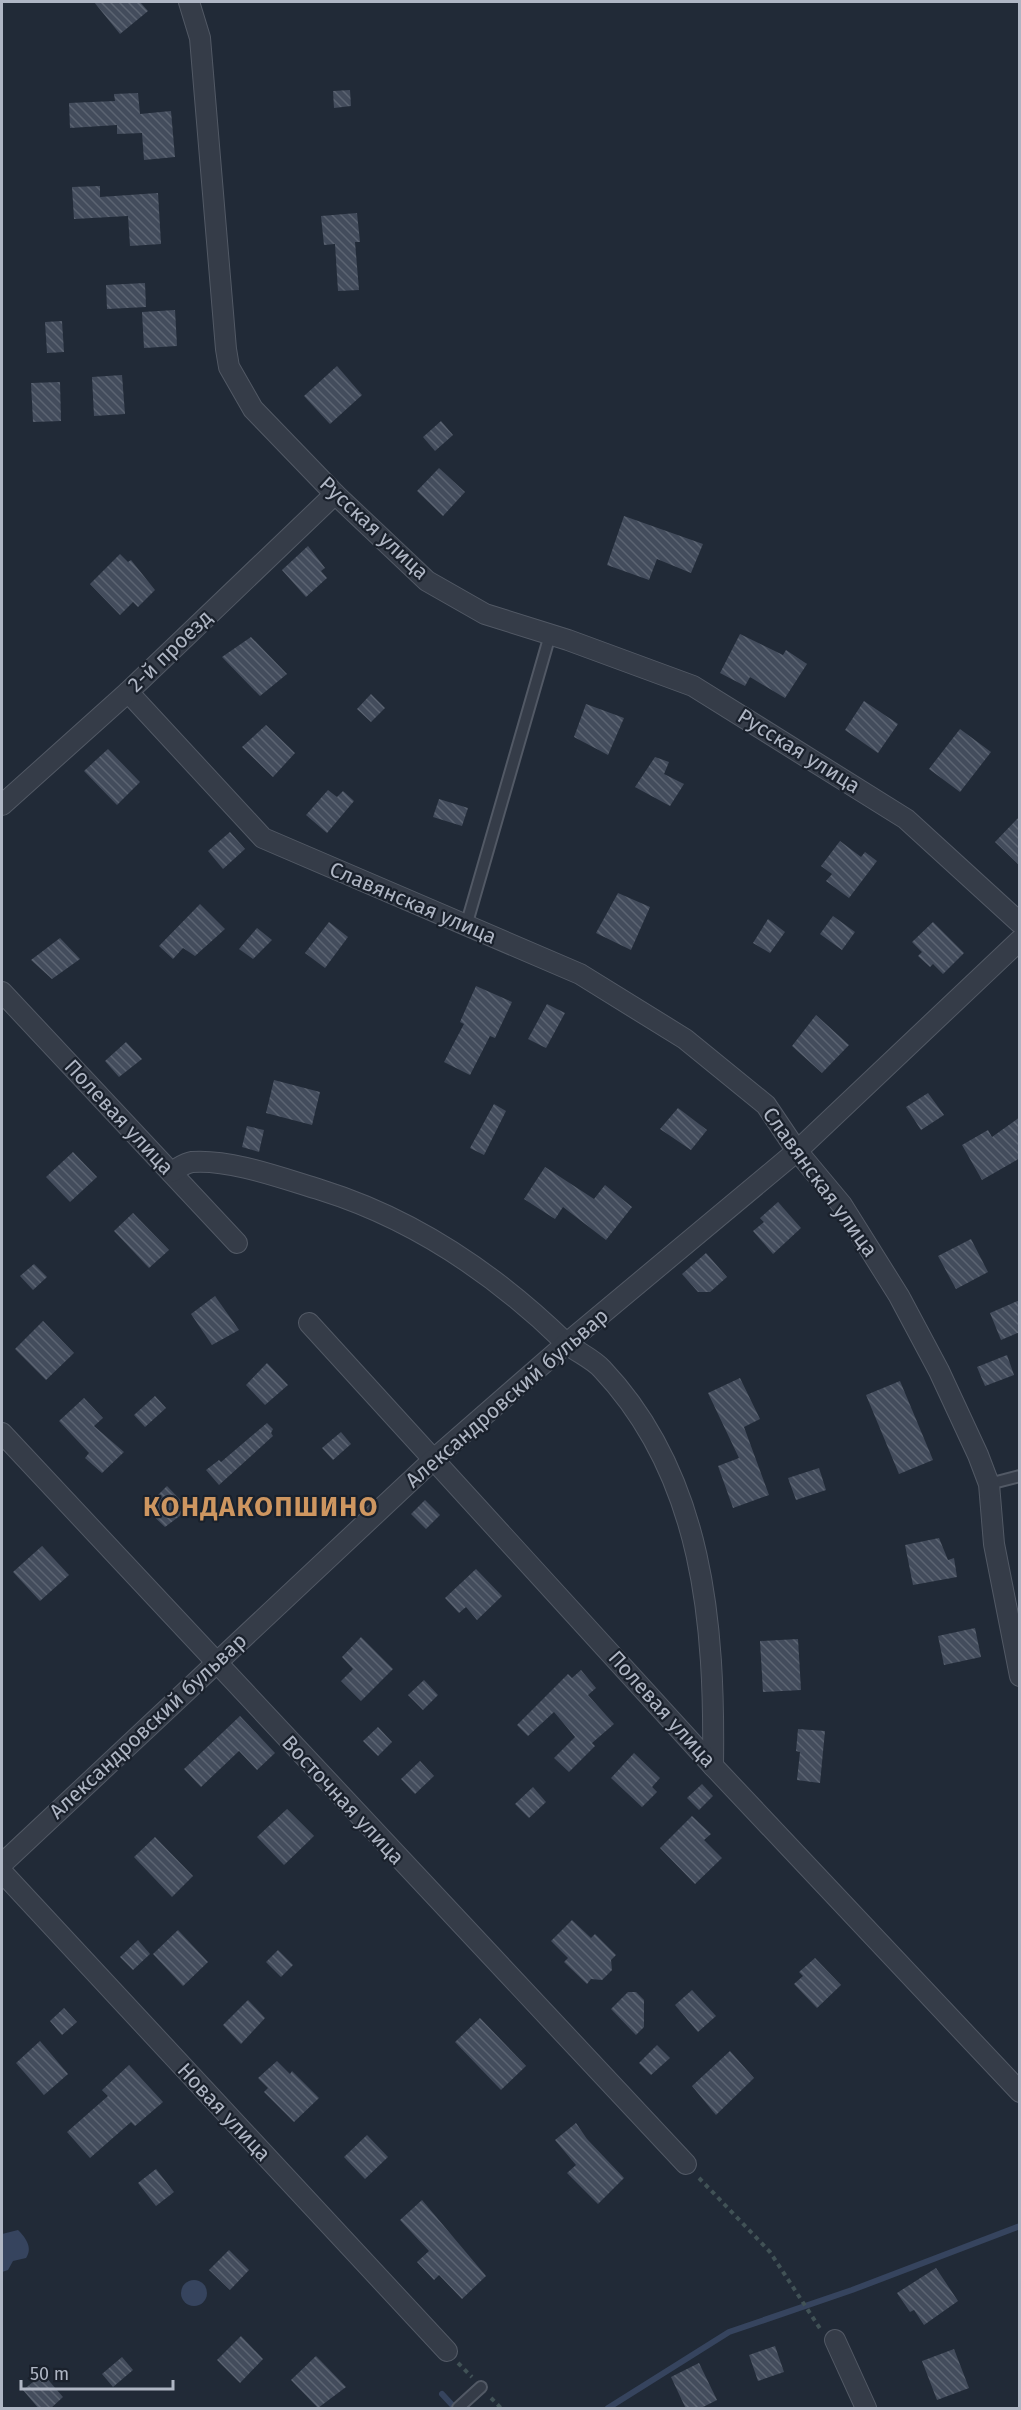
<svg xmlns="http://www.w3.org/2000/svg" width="1021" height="2410" font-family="'Fira Sans',sans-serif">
	<defs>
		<pattern id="building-back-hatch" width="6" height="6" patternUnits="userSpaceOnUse" patternTransform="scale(1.5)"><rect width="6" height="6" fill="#434c5c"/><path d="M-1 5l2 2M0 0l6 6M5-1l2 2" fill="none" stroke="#5c6472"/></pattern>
	</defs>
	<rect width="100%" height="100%" fill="#212a37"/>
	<g fill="#36445e">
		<path d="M 18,2230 C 26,2238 33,2248 26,2258 L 13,2261 L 8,2270 L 2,2272 L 2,2234 Z"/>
		<circle cx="194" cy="2293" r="13"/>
	</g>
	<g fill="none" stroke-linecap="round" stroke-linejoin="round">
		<g stroke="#36445e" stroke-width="6">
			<path d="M 442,2394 L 455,2408"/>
			<path d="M 608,2408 L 729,2332 L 852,2290 L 1020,2226"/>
		</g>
	</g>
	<g fill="url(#building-back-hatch)">
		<path d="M 94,2 L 140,2 L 148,11 L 120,34 Z"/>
		<path d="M 350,90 L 351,106 L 334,108 L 333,91 Z"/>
		<path d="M 138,93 L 140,114 L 171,111 L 175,157 L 144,160 L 142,133 L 117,134 L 117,125 L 70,128 L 69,103 L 115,101 L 114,94 Z"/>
		<path d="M 100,186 L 100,197 L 158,193 L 161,244 L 130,246 L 128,216 L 74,219 L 72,187 Z"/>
		<path d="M 357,213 L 360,242 L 355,242 L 359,290 L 338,291 L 335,244 L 324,245 L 321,216 Z"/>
		<path d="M 145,283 L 146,307 L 107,309 L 106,285 Z"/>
		<path d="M 175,310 L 177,346 L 144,348 L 142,312 Z"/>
		<path d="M 62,321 L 64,352 L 47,353 L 45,322 Z"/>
		<path d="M 337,366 L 362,395 L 330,424 L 304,396 Z"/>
		<path d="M 122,375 L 125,414 L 94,416 L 92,377 Z"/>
		<path d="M 60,382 L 61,421 L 33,422 L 31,383 Z"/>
		<path d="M 441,421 L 453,435 L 435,451 L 423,437 Z"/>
		<path d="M 439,468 L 465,492 L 443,516 L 417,491 Z"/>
		<path d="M 624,516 L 703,544 L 691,573 L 657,559 L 649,580 L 607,565 Z"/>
		<path d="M 308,546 L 325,568 L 321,571 L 327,578 L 306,597 L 282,570 Z"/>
		<path d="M 120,554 L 128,562 L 131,560 L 155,590 L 138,607 L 133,602 L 120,615 L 90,584 Z"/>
		<path d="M 740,634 L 783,655 L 786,650 L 807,664 L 785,698 L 750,677 L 745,686 L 720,673 Z"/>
		<path d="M 251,637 L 287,674 L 260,696 L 222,657 Z"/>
		<path d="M 371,694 L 385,708 L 371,722 L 357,709 Z"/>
		<path d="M 864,701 L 898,724 L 878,753 L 845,730 Z"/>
		<path d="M 586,704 L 624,718 L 608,755 L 574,737 Z"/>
		<path d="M 266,725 L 295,753 L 273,777 L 242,747 Z"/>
		<path d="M 960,729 L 991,752 L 960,792 L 929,769 Z"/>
		<path d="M 108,749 L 140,782 L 117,805 L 84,771 Z"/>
		<path d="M 655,757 L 669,762 L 664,774 L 684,784 L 670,806 L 635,787 Z"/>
		<path d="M 328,790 L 337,797 L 343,791 L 354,801 L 327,833 L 306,815 Z"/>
		<path d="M 439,799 L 468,808 L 462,826 L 433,817 Z"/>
		<path d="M 1020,816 L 1020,866 L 995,842 Z"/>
		<path d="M 230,832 L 245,849 L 223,869 L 208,851 Z"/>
		<path d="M 840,841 L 861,857 L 865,852 L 877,861 L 849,898 L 826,881 L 832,874 L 821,866 Z"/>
		<path d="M 618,893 L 650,907 L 631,950 L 596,933 Z"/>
		<path d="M 200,904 L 225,929 L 195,956 L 183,948 L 173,959 L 159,946 Z"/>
		<path d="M 833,916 L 855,932 L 842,950 L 820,934 Z"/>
		<path d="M 768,919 L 785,932 L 770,953 L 753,943 Z"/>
		<path d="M 329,922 L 348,937 L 325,968 L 305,953 Z"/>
		<path d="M 933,922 L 964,953 L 943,974 L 933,964 L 930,967 L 918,956 L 922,952 L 912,942 Z"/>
		<path d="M 257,928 L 272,940 L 253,959 L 239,949 Z"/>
		<path d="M 60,938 L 80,959 L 52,979 L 31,960 Z"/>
		<path d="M 476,986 L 512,1002 L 495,1038 L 490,1036 L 470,1075 L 444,1062 L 464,1024 L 460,1022 Z"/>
		<path d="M 547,1004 L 565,1013 L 546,1048 L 528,1039 Z"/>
		<path d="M 816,1015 L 849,1045 L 822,1073 L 792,1046 Z"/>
		<path d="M 126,1042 L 142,1059 L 119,1077 L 105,1061 Z"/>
		<path d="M 274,1080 L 320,1092 L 312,1125 L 266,1113 Z"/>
		<path d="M 928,1093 L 944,1115 L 921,1130 L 906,1107 Z"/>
		<path d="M 494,1104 L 506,1111 L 484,1155 L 470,1148 Z"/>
		<path d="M 678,1108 L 707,1130 L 691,1150 L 660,1129 Z"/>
		<path d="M 1020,1117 L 1020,1158 L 982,1180 L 962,1145 L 988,1130 L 992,1137 Z"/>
		<path d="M 247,1126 L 264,1130 L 259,1152 L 242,1147 Z"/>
		<path d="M 73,1152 L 97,1177 L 70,1202 L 46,1177 Z"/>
		<path d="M 545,1167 L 594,1199 L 605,1185 L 632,1207 L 606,1240 L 563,1207 L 555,1219 L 524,1199 Z"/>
		<path d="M 778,1202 L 801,1228 L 773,1254 L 753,1231 L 764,1222 L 760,1218 Z"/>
		<path d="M 133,1213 L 169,1250 L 149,1268 L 114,1231 Z"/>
		<path d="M 971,1239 L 988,1272 L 956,1289 L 938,1256 Z"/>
		<path d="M 706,1253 L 727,1277 L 710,1292 L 698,1292 L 682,1274 Z"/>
		<path d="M 34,1264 L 47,1277 L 33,1290 L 20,1276 Z"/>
		<path d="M 215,1296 L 239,1330 L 212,1345 L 191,1314 Z"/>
		<path d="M 1020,1300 L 1020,1332 L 1001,1340 L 990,1313 Z"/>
		<path d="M 43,1321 L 74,1353 L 46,1380 L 15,1349 Z"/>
		<path d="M 1007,1355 L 1014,1375 L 985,1386 L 977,1367 Z"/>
		<path d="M 267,1363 L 288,1385 L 265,1405 L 246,1385 Z"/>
		<path d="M 740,1378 L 760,1419 L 744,1427 L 769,1495 L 733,1508 L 718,1466 L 739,1458 L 708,1393 Z"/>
		<path d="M 900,1381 L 933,1460 L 899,1474 L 866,1395 Z"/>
		<path d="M 155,1396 L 166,1408 L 145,1427 L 134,1415 Z"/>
		<path d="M 84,1398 L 103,1418 L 94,1426 L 124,1452 L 102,1473 L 85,1458 L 89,1453 L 59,1421 Z"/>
		<path d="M 267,1423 L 273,1429 L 271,1433 L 273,1436 L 219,1485 L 206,1470 L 219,1460 L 221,1462 Z"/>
		<path d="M 341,1432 L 351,1444 L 333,1460 L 322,1448 Z"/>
		<path d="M 819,1468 L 826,1490 L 796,1500 L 788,1478 Z"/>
		<path d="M 167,1486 L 189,1509 L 165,1527 L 145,1508 Z"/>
		<path d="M 425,1500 L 440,1515 L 426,1529 L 411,1514 Z"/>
		<path d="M 939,1538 L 948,1560 L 954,1558 L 957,1577 L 913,1585 L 905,1545 Z"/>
		<path d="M 42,1546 L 69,1575 L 40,1601 L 13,1572 Z"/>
		<path d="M 476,1569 L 502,1596 L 477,1620 L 466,1607 L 459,1613 L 445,1598 Z"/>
		<path d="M 975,1628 L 981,1657 L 944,1665 L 938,1636 Z"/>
		<path d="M 361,1637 L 393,1669 L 361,1701 L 341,1681 L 353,1669 L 342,1657 Z"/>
		<path d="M 798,1639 L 801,1690 L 763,1692 L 760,1641 Z"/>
		<path d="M 581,1670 L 596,1688 L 588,1695 L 614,1724 L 592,1743 L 595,1746 L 569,1772 L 554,1758 L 575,1737 L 554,1712 L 528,1736 L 517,1725 L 568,1674 L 572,1678 Z"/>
		<path d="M 424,1680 L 438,1695 L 423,1710 L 408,1695 Z"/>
		<path d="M 240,1716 L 275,1753 L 257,1770 L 239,1751 L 201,1787 L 184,1769 Z"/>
		<path d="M 378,1727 L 392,1742 L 378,1756 L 363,1741 Z"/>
		<path d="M 798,1729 L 825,1731 L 820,1783 L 797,1780 L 800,1752 L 796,1751 Z"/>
		<path d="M 634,1753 L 660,1778 L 652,1787 L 657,1792 L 642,1807 L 611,1778 Z"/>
		<path d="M 420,1761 L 434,1776 L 415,1794 L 401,1779 Z"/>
		<path d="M 702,1784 L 713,1796 L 699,1810 L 687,1798 Z"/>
		<path d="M 533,1787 L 546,1802 L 529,1818 L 515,1804 Z"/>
		<path d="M 287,1809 L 314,1836 L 284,1865 L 257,1837 Z"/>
		<path d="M 692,1816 L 711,1834 L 704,1840 L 722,1858 L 695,1884 L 660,1848 Z"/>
		<path d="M 155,1837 L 193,1876 L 172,1897 L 134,1857 Z"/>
		<path d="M 572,1920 L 591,1938 L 595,1934 L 616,1955 L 611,1960 L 612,1970 L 602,1980 L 591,1979 L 587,1984 L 564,1962 L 568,1958 L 551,1941 Z"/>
		<path d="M 178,1930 L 208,1962 L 183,1986 L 153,1954 Z"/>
		<path d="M 138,1940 L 150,1954 L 133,1970 L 120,1957 Z"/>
		<path d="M 278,1950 L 293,1965 L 281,1977 L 266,1962 Z"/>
		<path d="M 815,1958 L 841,1985 L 817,2008 L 794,1984 L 803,1976 L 799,1972 Z"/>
		<path d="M 692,1990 L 716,2016 L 698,2032 L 675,2005 Z"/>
		<path d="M 628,1992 L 636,1992 L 644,2000 L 644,2027 L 636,2035 L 611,2009 Z"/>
		<path d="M 248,2000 L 265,2018 L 241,2044 L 223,2025 Z"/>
		<path d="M 64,2008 L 77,2022 L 62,2035 L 50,2021 Z"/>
		<path d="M 480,2018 L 526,2066 L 501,2090 L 455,2042 Z"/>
		<path d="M 40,2041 L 68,2074 L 44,2095 L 16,2063 Z"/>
		<path d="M 657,2045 L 670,2058 L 651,2075 L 639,2063 Z"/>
		<path d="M 730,2051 L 754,2078 L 716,2115 L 692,2086 Z"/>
		<path d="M 277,2061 L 290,2074 L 292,2071 L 319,2098 L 294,2122 L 264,2092 L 268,2088 L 258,2078 Z"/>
		<path d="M 129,2065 L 163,2102 L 135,2126 L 131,2122 L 90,2158 L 67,2132 L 108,2096 L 102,2090 Z"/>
		<path d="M 576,2123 L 587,2139 L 624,2178 L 598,2204 L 567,2173 L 576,2165 L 555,2140 Z"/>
		<path d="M 367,2135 L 388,2157 L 365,2179 L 344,2157 Z"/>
		<path d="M 156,2169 L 174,2192 L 156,2206 L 138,2183 Z"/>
		<path d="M 422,2200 L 486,2276 L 462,2299 L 439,2275 L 434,2280 L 417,2262 L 429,2251 L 400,2220 Z"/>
		<path d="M 229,2250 L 249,2270 L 230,2290 L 209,2270 Z"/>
		<path d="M 936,2268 L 958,2301 L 924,2325 L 914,2310 L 910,2312 L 897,2293 Z"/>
		<path d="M 241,2336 L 263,2359 L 240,2383 L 217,2360 Z"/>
		<path d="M 775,2346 L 784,2372 L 758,2381 L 749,2355 Z"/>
		<path d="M 954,2349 L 969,2388 L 937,2400 L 922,2361 Z"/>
		<path d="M 316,2356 L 346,2387 L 318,2408 L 291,2380 Z"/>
		<path d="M 122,2357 L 133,2370 L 113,2387 L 102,2374 Z"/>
		<path d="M 699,2363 L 717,2400 L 699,2409 L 686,2409 L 671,2377 Z"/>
		<path d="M 43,2374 L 63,2397 L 50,2409 L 39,2409 L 23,2390 Z"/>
	</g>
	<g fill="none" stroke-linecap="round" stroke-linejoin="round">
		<defs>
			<g id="service">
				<path d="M 466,926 L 550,635"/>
				<path d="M 989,1484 L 1020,1476"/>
				<path d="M 458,2408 L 481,2387"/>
			</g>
			<g id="minor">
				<path d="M 189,2 L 200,38 L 226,349 L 229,367 L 253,409 L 335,494 L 427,581 L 485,614 L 568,640 L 693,686 L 906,819 L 1020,923"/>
				<path d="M 128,692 L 263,838 L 580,974 L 685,1039 L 766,1105 L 797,1151 L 842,1205 L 899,1296 L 939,1371 L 978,1455 L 989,1484 L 994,1544 L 1020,1676"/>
				<path d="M 2,805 L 128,692 L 335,494"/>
				<path d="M 2,992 L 237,1243"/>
				<path d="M 171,1172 C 177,1169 185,1163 192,1162 C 231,1159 284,1179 321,1190 C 414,1219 496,1275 565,1342 C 576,1352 592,1358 602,1369 C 704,1477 715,1625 713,1766"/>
				<path d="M 309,1323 L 713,1766 L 1020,2092"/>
				<path d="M 2,1433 L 686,2164"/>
				<path d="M 2,1864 L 434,1459 L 567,1343 L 797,1151 L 1020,940"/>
				<path d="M 2,1872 L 447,2351"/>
				<path d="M 835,2340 L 866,2408"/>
			</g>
		</defs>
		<use href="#service" stroke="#525965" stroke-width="14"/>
		<use href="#minor" stroke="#525965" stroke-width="22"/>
		<g stroke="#415256" stroke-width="4" stroke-dasharray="4.5 4.5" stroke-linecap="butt">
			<path d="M 699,2178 L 770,2252 L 821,2330"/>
			<path d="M 458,2363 L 472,2377"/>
			<path d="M 491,2398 L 501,2408"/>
		</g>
		<use href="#service" stroke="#353c48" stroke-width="10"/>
		<use href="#minor" stroke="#353c48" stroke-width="20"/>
	</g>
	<g text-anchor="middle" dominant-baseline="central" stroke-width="4.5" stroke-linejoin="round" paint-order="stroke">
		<g font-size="21" fill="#afb6c4" stroke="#1a212c">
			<text transform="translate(374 528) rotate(43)">Русская улица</text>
			<text transform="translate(170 651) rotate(-44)">2-й проезд</text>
			<text transform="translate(799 751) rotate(32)">Русская улица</text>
			<text transform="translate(413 903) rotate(23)">Славянская улица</text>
			<text transform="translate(119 1117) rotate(47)">Полевая улица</text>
			<text transform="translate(820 1182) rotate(54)">Славянская улица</text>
			<text transform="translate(507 1398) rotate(-41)">Александровский бульвар</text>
			<text transform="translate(662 1709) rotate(48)">Полевая улица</text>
			<text transform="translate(148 1726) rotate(-43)">Александровский бульвар</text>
			<text transform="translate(343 1800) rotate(47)">Восточная улица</text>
			<text transform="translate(224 2112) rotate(47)">Новая улица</text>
		</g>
		<g font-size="27" font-weight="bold" letter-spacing="1.5" fill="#ce9660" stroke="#1a212c">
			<text x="261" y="1507">КОНДАКОПШИНО</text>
		</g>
	</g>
	<rect width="1021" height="2410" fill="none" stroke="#afb6c4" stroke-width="6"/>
	<path d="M21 2380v9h152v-9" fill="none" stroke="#afb6c4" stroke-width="3"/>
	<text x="30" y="2380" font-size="18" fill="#afb6c4" stroke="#1a212c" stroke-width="4.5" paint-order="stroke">50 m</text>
</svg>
